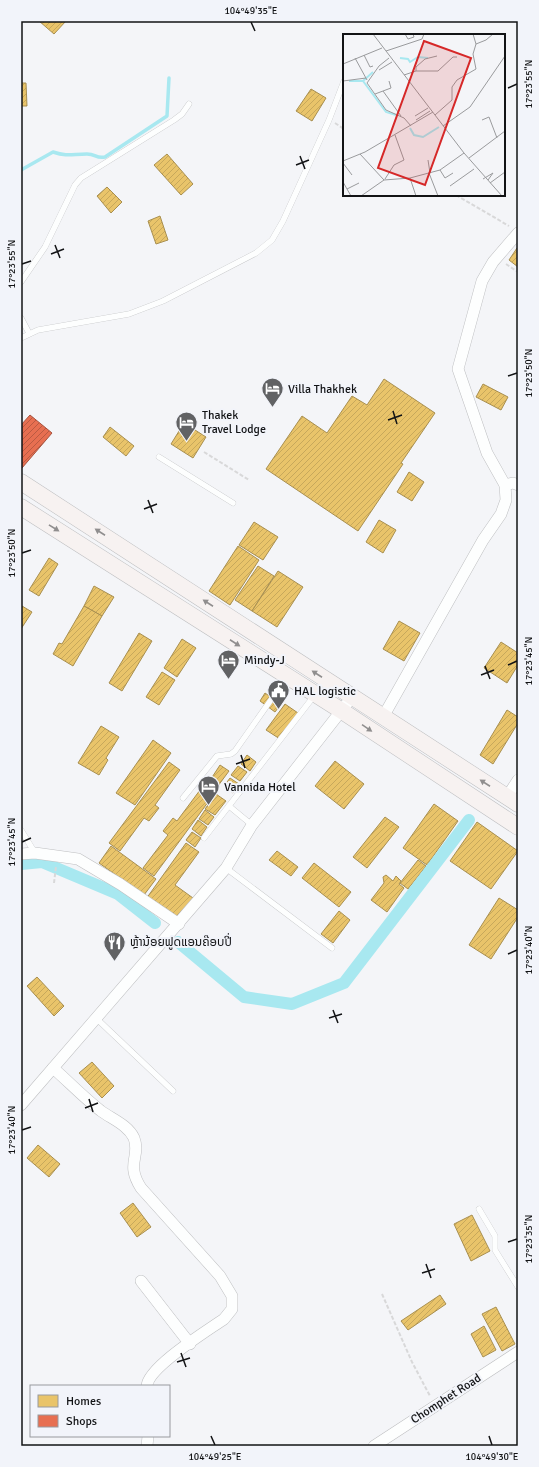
<svg xmlns="http://www.w3.org/2000/svg" width="539" height="1467" font-family="Signika,'Noto Sans Lao',sans-serif">
	<defs>
		<pattern id="homes-hatch" width="6" height="6" patternUnits="userSpaceOnUse"><rect width="6" height="6" fill="#e9c46a"/><path d="M-1 1l2-2M0 6l6-6M5 7l2-2" fill="none" stroke="#c7a85b"/></pattern>
		<pattern id="shops-hatch" width="6" height="6" patternUnits="userSpaceOnUse"><rect width="6" height="6" fill="#e76f51"/><path d="M-1 1l2-2M0 6l6-6M5 7l2-2" fill="none" stroke="#ba5a42"/></pattern>
	</defs>
	<rect width="100%" height="100%" fill="#f4f5f8"/>
	<g fill="url(#homes-hatch)" stroke="#a88f50">
		<path d="M 39,21 L 66,21 L 54,34 Z"/>
		<path d="M 21,83 L 26,83 L 27,106 L 21,106 Z"/>
		<path d="M 311,89 L 326,98 L 312,121 L 296,111 Z"/>
		<path d="M 167,154 L 193,184 L 181,195 L 154,165 Z"/>
		<path d="M 107,187 L 122,202 L 111,213 L 97,196 Z"/>
		<path d="M 160,216 L 168,240 L 156,244 L 148,221 Z"/>
		<path d="M 517,248 L 518,249 L 518,267 L 509,260 Z"/>
		<path d="M 384,379 L 435,413 L 401,463 L 403,464 L 358,531 L 266,469 L 302,416 L 327,433 L 352,396 L 367,405 Z"/>
		<path d="M 483,384 L 508,397 L 501,410 L 476,397 Z"/>
		<path d="M 184,423 L 206,437 L 193,458 L 171,444 Z"/>
		<path d="M 110,427 L 134,446 L 126,456 L 103,437 Z"/>
		<path d="M 409,472 L 424,482 L 412,501 L 397,492 Z"/>
		<path d="M 379,520 L 396,530 L 383,553 L 366,542 Z"/>
		<path d="M 254,522 L 278,537 L 263,560 L 239,545 Z"/>
		<path d="M 238,546 L 259,560 L 230,605 L 209,591 Z"/>
		<path d="M 49,558 L 58,564 L 39,596 L 29,590 Z"/>
		<path d="M 258,566 L 274,576 L 252,611 L 235,600 Z"/>
		<path d="M 278,571 L 303,587 L 277,627 L 252,611 Z"/>
		<path d="M 94,586 L 114,597 L 102,616 L 84,606 Z"/>
		<path d="M 22,606 L 32,612 L 21,629 L 21,608 Z"/>
		<path d="M 84,606 L 102,616 L 73,666 L 53,654 L 59,643 L 62,644 Z"/>
		<path d="M 399,621 L 420,633 L 404,661 L 383,649 Z"/>
		<path d="M 139,633 L 152,641 L 122,691 L 109,683 Z"/>
		<path d="M 182,639 L 196,648 L 177,677 L 164,668 Z"/>
		<path d="M 501,642 L 518,653 L 518,665 L 507,683 L 484,668 Z"/>
		<path d="M 162,672 L 175,680 L 159,705 L 146,697 Z"/>
		<path d="M 265,693 L 281,704 L 275,712 L 260,701 Z"/>
		<path d="M 285,704 L 298,713 L 280,739 L 266,730 Z"/>
		<path d="M 507,710 L 518,717 L 518,723 L 493,764 L 480,755 Z"/>
		<path d="M 101,726 L 119,737 L 106,758 L 108,760 L 99,775 L 78,763 Z"/>
		<path d="M 153,740 L 171,753 L 135,805 L 116,793 Z"/>
		<path d="M 247,755 L 256,762 L 250,771 L 241,764 Z"/>
		<path d="M 335,761 L 364,784 L 344,809 L 315,786 Z"/>
		<path d="M 169,762 L 180,770 L 155,805 L 159,808 L 149,821 L 144,818 L 120,851 L 109,843 Z"/>
		<path d="M 220,765 L 229,771 L 215,790 L 207,785 Z"/>
		<path d="M 238,766 L 247,772 L 240,781 L 231,775 Z"/>
		<path d="M 230,778 L 239,784 L 233,793 L 224,786 Z"/>
		<path d="M 203,786 L 214,794 L 154,876 L 143,868 L 168,835 L 163,831 L 173,818 L 177,821 Z"/>
		<path d="M 216,794 L 226,801 L 215,815 L 205,809 Z"/>
		<path d="M 434,804 L 458,821 L 427,865 L 403,848 Z"/>
		<path d="M 205,810 L 214,817 L 208,825 L 199,819 Z"/>
		<path d="M 385,817 L 399,827 L 367,868 L 353,857 Z"/>
		<path d="M 198,820 L 207,827 L 201,836 L 192,829 Z"/>
		<path d="M 477,822 L 518,851 L 491,889 L 450,861 Z"/>
		<path d="M 192,832 L 201,838 L 195,847 L 186,840 Z"/>
		<path d="M 186,843 L 199,852 L 175,885 L 193,898 L 177,921 L 146,899 Z"/>
		<path d="M 111,846 L 156,879 L 144,895 L 99,863 Z"/>
		<path d="M 277,851 L 298,867 L 291,876 L 269,860 Z"/>
		<path d="M 418,860 L 426,866 L 408,889 L 400,883 Z"/>
		<path d="M 314,863 L 351,892 L 339,907 L 302,878 Z"/>
		<path d="M 386,875 L 393,881 L 396,876 L 401,881 L 399,884 L 404,888 L 387,912 L 371,900 L 384,883 L 383,877 Z"/>
		<path d="M 499,898 L 518,910 L 518,917 L 491,959 L 469,945 Z"/>
		<path d="M 339,911 L 350,920 L 333,943 L 321,934 Z"/>
		<path d="M 37,977 L 64,1006 L 54,1016 L 27,986 Z"/>
		<path d="M 92,1062 L 114,1086 L 102,1098 L 79,1073 Z"/>
		<path d="M 38,1145 L 60,1164 L 49,1177 L 27,1158 Z"/>
		<path d="M 133,1203 L 151,1227 L 137,1237 L 120,1213 Z"/>
		<path d="M 472,1215 L 490,1251 L 471,1261 L 454,1224 Z"/>
		<path d="M 440,1295 L 446,1304 L 408,1330 L 401,1321 Z"/>
		<path d="M 496,1307 L 515,1344 L 502,1351 L 482,1314 Z"/>
		<path d="M 484,1326 L 496,1350 L 483,1357 L 471,1334 Z"/>
	</g>
	<path fill="url(#shops-hatch)" stroke="#a7533f" d="M 30,415 L 52,433 L 22,468 L 21,466 L 21,425 Z"/>
	<g fill="none" stroke-linecap="round" stroke-linejoin="round">
		<path stroke="#a8e8f0" stroke-width="3.5" d="M 21,170 L 53,152 C 68,157 72,154 87,154 C 96,154 96,159 105,157 L 167,116 L 169,78"/>
		<g stroke="#a8e8f0" stroke-width="12">
			<path d="M 21,864 L 42,862 L 118,894 L 155,923"/>
			<path d="M 178,942 L 244,997 L 292,1004 L 344,983 L 469,820"/>
		</g>
		<defs>
			<g id="lane">
				<path d="M 21,282 L 45,247 L 75,185 L 81,178 L 174,120 L 182,114 L 189,104"/>
				<path d="M 21,318 L 29,333"/>
				<path d="M 21,338 L 38,330 L 129,314 L 163,301 L 256,253 L 272,240 L 283,221 L 329,120 L 344,81"/>
				<path d="M 159,457 L 233,503"/>
				<path d="M 183,798 L 217,756 L 231,754 L 235,751 L 287,677"/>
				<path d="M 229,806 L 252,825"/>
				<path d="M 21,830 L 35,853"/>
				<path d="M 204,838 L 314,696"/>
				<path d="M 226,868 L 332,948"/>
				<path d="M 97,1019 L 173,1091"/>
				<path d="M 479,1209 L 495,1236 L 495,1250 L 518,1287"/>
			</g>
			<g id="street">
				<path d="M 505,485 L 513,483 L 518,485"/>
				<path d="M 383,717 L 483,540 L 501,514 L 506,500 L 505,485 L 487,453 L 458,369 L 482,281 L 493,262 L 518,233"/>
				<path d="M 507,797 L 518,780"/>
				<path d="M 21,854 L 35,853 L 78,859 L 120,884 L 179,924"/>
				<path d="M 53,1068 C 69,1082 84,1098 101,1111 C 112,1119 128,1125 134,1138 C 141,1157 125,1163 141,1188 L 220,1276 L 232,1296 L 232,1309 L 224,1319 C 207,1331 148,1367 147,1386"/>
				<path d="M 21,1105 L 226,868 L 252,825 L 352,697"/>
				<path d="M 141,1281 L 190,1344"/>
				<path d="M 147,1446 L 148,1436"/>
				<path d="M 374,1446 L 518,1352"/>
			</g>
			<g id="secondary">
				<path d="M 21,482 L 518,804"/>
				<path d="M 21,507 L 342,711 L 518,827"/>
			</g>
		</defs>
		<use href="#lane" stroke="#bebfc1" stroke-width="6"/>
		<use href="#street" stroke="#bebfc1" stroke-width="12"/>
		<use href="#secondary" stroke="#bebfc1" stroke-width="17"/>
		<g stroke="#d8d8d9" stroke-width="2" stroke-dasharray="4 2" stroke-linecap="butt">
			<path d="M 335,123 L 344,129"/>
			<path d="M 456,195 L 509,226"/>
			<path d="M 506,264 L 518,272"/>
			<path d="M 204,452 L 249,480"/>
			<path d="M 54,883 L 56,866"/>
			<path d="M 382,1294 L 412,1362 L 430,1396"/>
		</g>
		<use href="#lane" stroke="#fdfefe" stroke-width="5.5"/>
		<use href="#street" stroke="#fdfefe" stroke-width="11"/>
		<use href="#secondary" stroke="#f7f2f1" stroke-width="16"/>
	</g>
	<defs><path id="oneway-solid" d="M-6-.8H1V-3.2L6.5 0L1 3.2V.8H-6Z"/></defs>
	<g fill="#908e8e">
		<use href="#oneway-solid" transform="translate(54 528) rotate(32)"/>
		<use href="#oneway-solid" transform="translate(100 532) rotate(-147)"/>
		<use href="#oneway-solid" transform="translate(208 603) rotate(-147)"/>
		<use href="#oneway-solid" transform="translate(235 643) rotate(33)"/>
		<use href="#oneway-solid" transform="translate(317 674) rotate(-147)"/>
		<use href="#oneway-solid" transform="translate(367 728) rotate(34)"/>
		<use href="#oneway-solid" transform="translate(485 783) rotate(-147)"/>
	</g>
	<path fill="none" stroke="#121315" stroke-width="1.5" d="M 251,22 L 255,31M 508,88 L 517,84M 300,156 L 305,169M 296,165 L 309,160M 55,245 L 60,258M 51,254 L 64,249M 22,264 L 31,261M 508,376 L 517,373M 393,411 L 397,424M 388,420 L 402,415M 148,500 L 153,513M 144,509 L 157,504M 22,553 L 31,550M 508,665 L 517,661M 485,666 L 490,679M 481,675 L 494,670M 241,755 L 245,768M 236,764 L 250,759M 22,842 L 31,838M 508,954 L 517,950M 333,1010 L 338,1023M 329,1018 L 342,1014M 89,1099 L 93,1112M 85,1108 L 98,1103M 22,1130 L 31,1127M 508,1242 L 517,1239M 426,1264 L 431,1278M 422,1273 L 435,1269M 181,1353 L 186,1367M 177,1362 L 190,1358M 211,1436 L 215,1445M 489,1436 L 492,1445"/>
	<defs>
		<symbol id="hotel-pin" viewBox="-11 -11 22 30"><path d="M0 17L-7.5 6A9.5 9.5 0 1 1 7.5 6Z" fill="#616264" stroke="#f2f4fa"/><path d="M-6-4.5h1.5V1H6V5H4.5V3h-9V5H-6ZM-4 0a1.8 1.8 0 1 1 3.6 0ZM.5 0V-2.5h3Q6-2.5 6 0Z" fill="#fff"/></symbol>
		<symbol id="civic-pin" viewBox="-11 -11 22 30"><path d="M0 17L-7.5 6A9.5 9.5 0 1 1 7.5 6Z" fill="#616264" stroke="#f2f4fa"/><path d="M-.6-6.5H3V-4.5H.6V-3L4-1V1h2V6H-6V1h2V-1L-.6-3ZM-1.2 2.5V6h2.4V2.5Z" fill="#fff"/></symbol>
		<symbol id="restaurant-pin" viewBox="-11 -11 22 30"><path d="M0 17L-7.5 6A9.5 9.5 0 1 1 7.5 6Z" fill="#616264" stroke="#f2f4fa"/><path d="M-5-6h1v4h1v-4h1v4h1v-4h1v5L-1.5 .5V6h-2V.5L-5-1ZM5-6V6H3V1.5H1.5Q1.5-4 5-6Z" fill="#fff"/></symbol>
	</defs>
	<g fill-rule="evenodd">
		<use href="#hotel-pin" x="260" y="376" width="25" height="34"/>
		<use href="#hotel-pin" x="174" y="410" width="25" height="34"/>
		<use href="#hotel-pin" x="216" y="648" width="25" height="34"/>
		<use href="#civic-pin" x="266" y="678" width="25" height="34"/>
		<use href="#hotel-pin" x="196" y="774" width="25" height="34"/>
		<use href="#restaurant-pin" x="102" y="930" width="25" height="34"/>
	</g>
	<g text-anchor="middle" dominant-baseline="central" stroke-width="4" stroke-linejoin="round" paint-order="stroke">
		<g font-size="12" fill="#121315" stroke="#f2f4fa" text-anchor="start">
			<text x="288" y="389">Villa Thakhek</text>
			<text x="202" y="415">Thakek<tspan x="202" dy="14">Travel Lodge</tspan></text>
			<text x="244" y="660">Mindy-J</text>
			<text x="294" y="691">HAL logistic</text>
			<text x="224" y="787">Vannida Hotel</text>
			<text x="130" y="942">ຫຼ້ານ້ອຍຟູດແອນຄ໊ອບປີ່</text>
		</g>
		<g font-size="12" fill="#121315" stroke="#f2f4fa">
			<text transform="translate(446 1399) rotate(-33)">Chomphet Road</text>
		</g>
	</g>
	<g transform="translate(343 34)">
		<rect width="162" height="162" fill="#f4f5f8"/>
		<path fill="none" stroke="#a8e8f0" stroke-width="2" d="M 57,24 L 65,25 L 67,28 L 75,23 L 85,24M 6,47 L 20,47 L 43,78 L 53,81M 20,47 L 30,38M 67,94 L 71,101 L 80,103 L 96,93"/>
		<path fill="none" stroke="#9a9b9d" stroke-width="1" d="M 30,0 L 121,119 L 159,162M 62,0 L 65,5 L 71,3 L 70,0M 133,10 L 143,6 L 150,0M 43,17 L 79,5 L 81,0M 21,21 L 27,33 L 30,32M 12,24 L 24,46M 46,24 L 36,32 L 24,49 L 43,76 L 61,84 L 68,92M 0,30 L 39,14M 36,36 L 49,28M 73,37 L 73,33 L 82,25 L 94,22M 61,41 L 73,37 L 95,37 L 110,23 L 114,23M 0,47 L 23,44M 40,57 L 58,82M 32,60 L 48,54 L 46,47M 92,81 L 109,66 L 109,53 L 114,46 L 133,35 L 130,20 L 133,10 L 130,0M 72,82 L 85,74M 73,86 L 87,77M 139,86 L 146,83 L 154,104M 100,92 L 127,73 L 162,22M 17,120 L 41,146M 126,124 L 162,97M 85,126 L 87,139M 0,127 L 22,118 L 90,78M 0,129 L 9,141M 97,136 L 102,144 L 110,139M 86,139 L 95,162M 67,144 L 73,162M 42,145 L 51,131 L 61,126 L 52,101M 140,145 L 150,139 L 145,146M 0,148 L 8,162M 147,149 L 162,138M 107,152 L 131,135M 4,155 L 16,149M 18,162 L 41,146 L 67,144 L 97,136 L 121,119"/>
		<path fill="#d62828" fill-opacity="0.15" stroke="#d62828" stroke-width="2" d="M 81,7 L 128,24 L 82,151 L 35,134 Z"/>
		<rect width="162" height="162" fill="none" stroke="#121315" stroke-width="2"/>
	</g>
	<rect width="539" height="1467" fill="none" stroke="#f2f4fa" stroke-width="44"/>
	<rect x="30" y="1385" width="140" height="52" fill="#f2f4fa" stroke="#989a9e"/>
	<rect x="38" y="1395" width="20" height="12" fill="#e9c46a" stroke="#989a9e"/>
	<text x="66" y="1405" font-size="12" fill="#121315">Homes</text>
	<rect x="38" y="1415" width="20" height="12" fill="#e76f51" stroke="#989a9e"/>
	<text x="66" y="1425" font-size="12" fill="#121315">Shops</text>
	<rect x="22" y="22" width="495" height="1423" fill="none" stroke="#121315" stroke-width="1.5"/>
	<g font-size="10" text-anchor="middle" fill="#121315">
		<text x="251" y="14">104°49'35"E</text>
		<text transform="translate(528 84) rotate(-90)" y="4">17°23'55"N</text>
		<text transform="translate(11 264) rotate(-90)" y="4">17°23'55"N</text>
		<text transform="translate(528 373) rotate(-90)" y="4">17°23'50"N</text>
		<text transform="translate(11 553) rotate(-90)" y="4">17°23'50"N</text>
		<text transform="translate(528 661) rotate(-90)" y="4">17°23'45"N</text>
		<text transform="translate(11 842) rotate(-90)" y="4">17°23'45"N</text>
		<text transform="translate(528 950) rotate(-90)" y="4">17°23'40"N</text>
		<text transform="translate(11 1130) rotate(-90)" y="4">17°23'40"N</text>
		<text transform="translate(528 1239) rotate(-90)" y="4">17°23'35"N</text>
		<text x="215" y="1460">104°49'25"E</text>
		<text x="492" y="1460">104°49'30"E</text>
	</g>
</svg>
